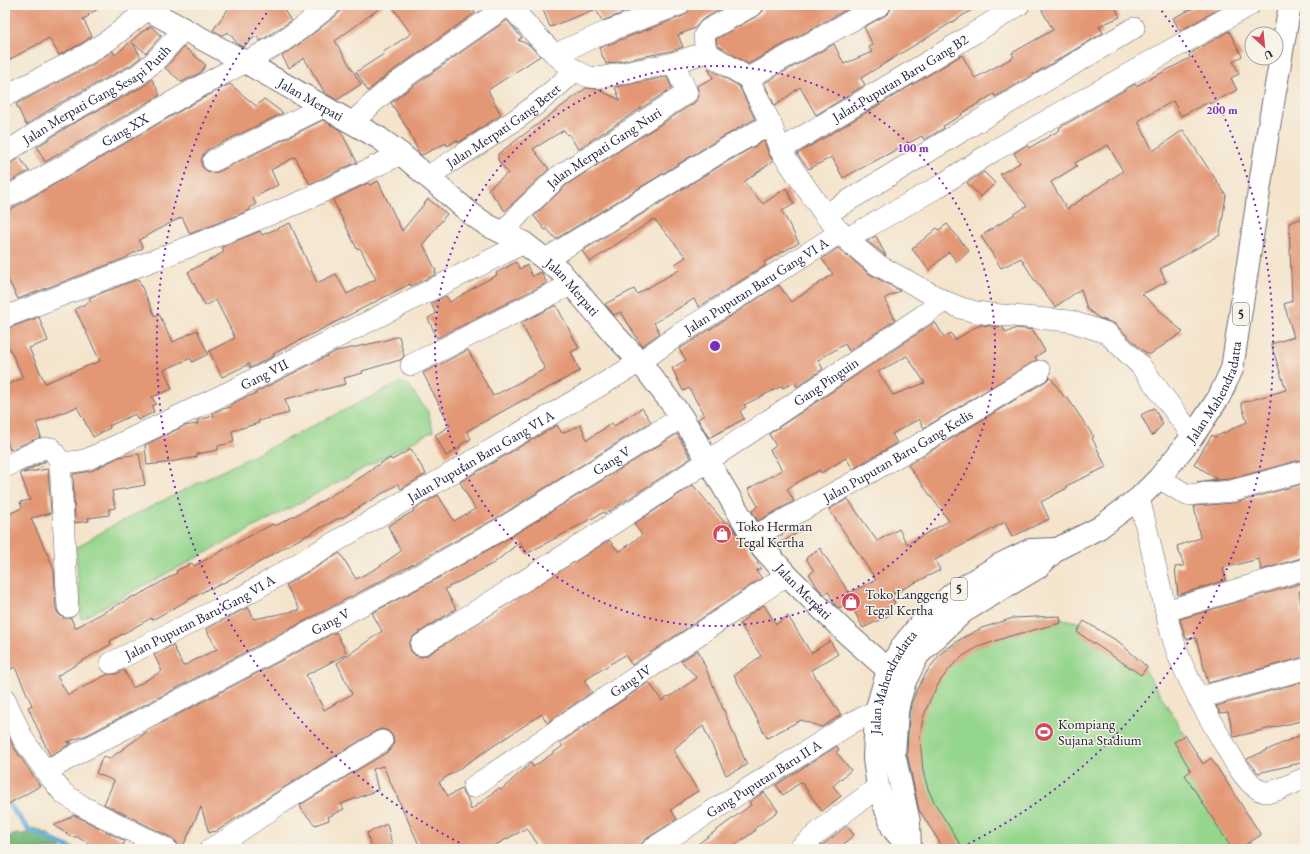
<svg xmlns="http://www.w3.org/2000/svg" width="1310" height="854" font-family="'EB Garamond',serif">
	<rect width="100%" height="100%" fill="#f7f3e8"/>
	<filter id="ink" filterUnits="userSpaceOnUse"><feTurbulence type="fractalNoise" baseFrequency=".025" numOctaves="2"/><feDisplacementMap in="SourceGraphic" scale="8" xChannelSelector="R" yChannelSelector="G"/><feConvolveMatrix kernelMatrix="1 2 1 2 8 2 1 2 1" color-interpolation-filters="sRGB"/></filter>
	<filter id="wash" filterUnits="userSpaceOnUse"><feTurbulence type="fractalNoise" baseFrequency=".012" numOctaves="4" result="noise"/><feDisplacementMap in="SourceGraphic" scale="16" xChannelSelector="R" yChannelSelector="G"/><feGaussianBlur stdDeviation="0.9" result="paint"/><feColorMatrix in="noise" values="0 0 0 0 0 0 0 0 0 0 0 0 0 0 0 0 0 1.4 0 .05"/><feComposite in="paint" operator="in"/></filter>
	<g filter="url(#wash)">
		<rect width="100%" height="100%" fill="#f4e4cc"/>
		<g fill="#95d68d" stroke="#5c7c64">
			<path d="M 401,382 L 409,385 L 419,400 L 428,412 L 433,431 L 292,507 L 81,619 L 76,548 L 110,527 Z"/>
			<path d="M 1048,616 L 1082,623 L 1102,632 L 1139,660 L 1255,849 L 944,849 L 918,808 L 908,782 L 904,740 L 906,723 L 910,707 L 917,689 L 928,670 L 941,653 L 958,640 L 982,628 L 1013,618 Z"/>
		</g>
		<path fill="#78b778" stroke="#4d6c5a" d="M 34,828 L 50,835 L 62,849 L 5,849 L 5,838 L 16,834 L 24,834 Z"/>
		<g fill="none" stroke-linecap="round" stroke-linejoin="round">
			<path stroke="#60a8d7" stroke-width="5.5" d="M 5,799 L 29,830 L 72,849"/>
		</g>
		<g id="blocks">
			<g fill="#e39774" fill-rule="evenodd">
				<path d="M 15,5 L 104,5 L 88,15 L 89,16 L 83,19 L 92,36 L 81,44 L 59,55 L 49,38 L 5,62 L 5,11 Z"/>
				<path d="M 231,5 L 281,5 L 291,21 L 260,41 L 256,36 L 243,47 L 238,44 L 228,32 L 222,35 L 213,30 Z"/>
				<path d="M 342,5 L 384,5 L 335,41 L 361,84 L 337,100 L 325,93 L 304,58 L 289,68 L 282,56 L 306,39 L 338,14 L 341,10 Z"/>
				<path d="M 391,5 L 470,5 L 475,13 L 388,74 L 368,91 L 356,72 L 384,54 L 383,52 L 411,34 Z"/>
				<path d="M 541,5 L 644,5 L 602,21 L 596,9 L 550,27 Z"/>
				<path d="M 691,5 L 727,6 L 702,20 L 695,28 L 678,35 L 683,47 L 671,51 L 606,64 L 599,48 L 683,16 L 688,12 Z"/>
				<path d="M 765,5 L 855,5 L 748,64 L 717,45 L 716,39 L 759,15 L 763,11 Z"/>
				<path d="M 892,5 L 980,5 L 861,78 L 865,85 L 816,115 L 800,87 L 775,106 L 764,83 L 834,44 L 844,64 L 872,52 L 869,47 L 873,45 L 864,27 L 886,15 L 890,11 Z"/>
				<path d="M 1039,5 L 1114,5 L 1120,17 L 1099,26 L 1103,33 L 995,97 L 994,94 L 961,114 L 962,115 L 943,126 L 944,128 L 924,140 L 922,136 L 843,178 L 832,157 L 809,169 L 797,154 L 962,55 L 975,78 L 1014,57 L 1012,53 L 1053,30 Z"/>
				<path d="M 1200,5 L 1226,5 L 1180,31 L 1173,18 Z"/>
				<path d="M 507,20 L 522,38 L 518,40 L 528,44 L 540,56 L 488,90 L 501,115 L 458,143 L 457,140 L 447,146 L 446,143 L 422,155 L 419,153 L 409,131 L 391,103 L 402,94 Z"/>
				<path d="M 151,26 L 161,36 L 146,53 L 133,43 L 141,57 L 131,65 L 58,104 L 26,125 L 16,104 L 92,65 L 113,51 L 115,55 L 143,31 L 144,31 Z"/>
				<path d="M 1229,31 L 1242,56 L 1233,61 L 1239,74 L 1231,78 L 1237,90 L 1210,104 L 1209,102 L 1181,116 L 1173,101 L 1138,121 L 1153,151 L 1183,130 L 1226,195 L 1220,235 L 1160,269 L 1166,282 L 1142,294 L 1183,332 L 1149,355 L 1141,349 L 1115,324 L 1099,318 L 1087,309 L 1081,289 L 1055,307 L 1033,278 L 1021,258 L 1001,268 L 981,236 L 1027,206 L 1000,174 L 1020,163 L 1014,153 L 1027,145 L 1029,148 L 1060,130 L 1059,128 L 1135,84 L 1136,86 L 1190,58 L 1189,55 L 1191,53 ZM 1108,145 L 1123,171 L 1067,209 L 1051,182 L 1077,166 L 1075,163 Z"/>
				<path d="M 184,47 L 206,65 L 200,73 L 182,82 L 165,68 Z"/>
				<path d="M 708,68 L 739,86 L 755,119 L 716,141 L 556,239 L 547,229 L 545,230 L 534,216 L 566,185 L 694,103 L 698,99 L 699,94 L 697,86 L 713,78 Z"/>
				<path d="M 667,77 L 672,88 L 578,149 L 569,134 L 567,135 L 564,130 L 533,149 L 549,169 L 505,211 L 488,189 L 508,173 L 498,160 L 498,154 L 586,88 L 597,89 L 620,100 L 615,87 Z"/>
				<path d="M 152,79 L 160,95 L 45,162 L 37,147 L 70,125 L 144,86 Z"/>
				<path d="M 230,84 L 256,106 L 264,99 L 283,113 L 207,150 L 203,155 L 201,161 L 202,167 L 207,171 L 213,173 L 218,172 L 323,120 L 340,130 L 357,162 L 310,184 L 295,157 L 271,170 L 278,185 L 253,198 L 256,205 L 249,208 L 250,210 L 190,234 L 182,217 L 139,240 L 143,248 L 128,256 L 128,257 L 18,299 L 5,274 L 5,210 L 11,209 L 66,178 L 192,104 Z"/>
				<path d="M 764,141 L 769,154 L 773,161 L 744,182 L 763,204 L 786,188 L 794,204 L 782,211 L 799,243 L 764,262 L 766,265 L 699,307 L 694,299 L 654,323 L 660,333 L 642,346 L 621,312 L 614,315 L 605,304 L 634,289 L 637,294 L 679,270 L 675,264 L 686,257 L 654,219 L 590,262 L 582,251 L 728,161 Z"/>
				<path d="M 20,158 L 29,171 L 5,184 L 5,165 L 12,163 Z"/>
				<path d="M 984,172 L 995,183 L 981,197 L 967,183 Z"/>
				<path d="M 378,181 L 402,231 L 428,199 L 447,214 L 423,244 L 436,271 L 435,271 L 436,274 L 411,286 L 410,284 L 273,354 L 274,356 L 250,368 L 249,364 L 222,377 L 209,351 L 235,338 L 216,300 L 205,306 L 188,272 L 224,252 L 222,247 L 260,231 L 262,235 L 290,223 L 317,283 L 336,274 L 347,294 L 376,279 L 360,248 L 357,249 L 333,200 L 368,183 L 370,185 Z"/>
				<path d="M 1305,217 L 1305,459 L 1230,479 L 1197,482 L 1217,479 L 1194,464 L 1212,435 L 1215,437 L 1247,422 L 1241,403 L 1286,390 L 1271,344 L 1294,337 L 1284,304 L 1292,301 L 1289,223 Z"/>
				<path d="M 947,224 L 969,251 L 957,262 L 949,252 L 929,270 L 912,249 L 937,228 L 939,230 Z"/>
				<path d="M 876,236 L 886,256 L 867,241 Z"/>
				<path d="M 838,248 L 848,257 L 848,256 L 868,273 L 900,291 L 885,298 L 895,320 L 849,351 L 845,344 L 818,360 L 823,369 L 797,387 L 795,382 L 783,388 L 782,386 L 744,405 L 746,407 L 740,411 L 744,419 L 709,438 L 698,419 L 704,415 L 689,388 L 683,391 L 672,368 L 686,360 L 679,349 L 779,285 L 791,302 L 833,274 L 822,259 Z"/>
				<path d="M 516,262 L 520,269 L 527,265 L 532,276 L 541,272 L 547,283 L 437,338 L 428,318 L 436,314 L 431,303 L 446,296 L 450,302 L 480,284 L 497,275 L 496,273 Z"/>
				<path d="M 138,279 L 155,316 L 159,314 L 169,336 L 170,335 L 173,342 L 197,330 L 208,354 L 192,362 L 191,358 L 164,370 L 172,389 L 152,397 L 156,404 L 152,406 L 154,412 L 138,420 L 135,414 L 109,426 L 110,428 L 93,437 L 77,407 L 36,423 L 41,437 L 10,450 L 5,434 L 5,386 L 23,378 L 5,338 L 5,329 L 9,328 L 39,317 L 48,341 L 29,348 L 45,383 L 100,361 L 75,309 L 91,301 L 89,298 Z"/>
				<path d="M 556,305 L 579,348 L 571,352 L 580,371 L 525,400 L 525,399 L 467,431 L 471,439 L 460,445 L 461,447 L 446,456 L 435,435 L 450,426 L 423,373 L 468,350 L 493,396 L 545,369 L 521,323 Z"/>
				<path d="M 935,322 L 944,337 L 951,333 L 955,340 L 974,328 L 981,325 L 1003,327 L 1006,333 L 1016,328 L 1033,330 L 1045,351 L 1035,357 L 1037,360 L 924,428 L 919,419 L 892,434 L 897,443 L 853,469 L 846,458 L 821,473 L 820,470 L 803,479 L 787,489 L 794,501 L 758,521 L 752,511 L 758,506 L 748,489 L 782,470 L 770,450 L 776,446 L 769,434 ZM 907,356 L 925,383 L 893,395 L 878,372 Z"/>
				<path d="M 399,336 L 404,356 L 400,360 L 362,371 L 363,373 L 344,378 L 346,384 L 285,399 L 289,413 L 258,421 L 259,423 L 232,431 L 234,442 L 218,446 L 218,450 L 197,454 L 197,457 L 165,463 L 147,465 L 145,445 L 184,426 L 198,424 L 197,421 L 201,419 L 214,416 L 213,413 L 222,409 L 231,407 L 230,405 L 246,397 L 256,394 L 256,392 L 337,351 L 383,341 Z"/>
				<path d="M 1050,377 L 1065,398 L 1067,397 L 1094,437 L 1092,438 L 1106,467 L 1066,486 L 1067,488 L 1041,502 L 1049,519 L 1012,537 L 1005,522 L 935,560 L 940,570 L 891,595 L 895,603 L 886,608 L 890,615 L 863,628 L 850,603 L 839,608 L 835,605 L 828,591 L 824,594 L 818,588 L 809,574 L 814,571 L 806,558 L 820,548 L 849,593 L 876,580 L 829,509 L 848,499 L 877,541 L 899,529 L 907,544 L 949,521 L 908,465 L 1046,381 Z"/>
				<path d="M 642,408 L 651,422 L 495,519 L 421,560 L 87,735 L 67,742 L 72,743 L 50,756 L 28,707 L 32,705 L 15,667 L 11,669 L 5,655 L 5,516 L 22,508 L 20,502 L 30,500 L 20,473 L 44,461 L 46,461 L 23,473 L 48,469 L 51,513 L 31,518 L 50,560 L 54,570 L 56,608 L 58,613 L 63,618 L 71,618 L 75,628 L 134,596 L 135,597 L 177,573 L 176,571 L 192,563 L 194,566 L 253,534 L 273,524 L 275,526 L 319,503 L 355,481 L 373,469 L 373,468 L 390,458 L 392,460 L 411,449 L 426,474 L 401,489 L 398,484 L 340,519 L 339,518 L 287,546 L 227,581 L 211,589 L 210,588 L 152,620 L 151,618 L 110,641 L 111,644 L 57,676 L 68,695 L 108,674 L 116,674 L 124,670 L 133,688 L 162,671 L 154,655 L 173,645 L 183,666 L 217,649 L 206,629 L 248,607 L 254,619 L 300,610 L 286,585 L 340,553 L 356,579 L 377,568 L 401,551 L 388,526 L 414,511 L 413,510 L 438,495 L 454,521 L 475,509 L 460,482 L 557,425 L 562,433 L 581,425 L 587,440 L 612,423 L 614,426 Z"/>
				<path d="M 1154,408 L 1163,424 L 1152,436 L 1141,415 Z"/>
				<path d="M 677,434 L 691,458 L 605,514 L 604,512 L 526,554 L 520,542 L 494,563 L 445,589 L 456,609 L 415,635 L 411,639 L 409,645 L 411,651 L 415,655 L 421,657 L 427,655 L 609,540 L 619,552 L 642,535 L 634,524 L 693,485 L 725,523 L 727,521 L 733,527 L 744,545 L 758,562 L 757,563 L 761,568 L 756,571 L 762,578 L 632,665 L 625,655 L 607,666 L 584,681 L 592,692 L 547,723 L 542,714 L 439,782 L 448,796 L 462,789 L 463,794 L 467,797 L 471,810 L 499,788 L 501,790 L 531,763 L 533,767 L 563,746 L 560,743 L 649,682 L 662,701 L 668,696 L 669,697 L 697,678 L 681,661 L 698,650 L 747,765 L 726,775 L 703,726 L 684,740 L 673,750 L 698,791 L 682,801 L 682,802 L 671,810 L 677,819 L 646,839 L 642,843 L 640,849 L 541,849 L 527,828 L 488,849 L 421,849 L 383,766 L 373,769 L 378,790 L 341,804 L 344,809 L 328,817 L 329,820 L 315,825 L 302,810 L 300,805 L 389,751 L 393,746 L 394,741 L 392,735 L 388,731 L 382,729 L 376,731 L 283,788 L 215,832 L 214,831 L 209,833 L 201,807 L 182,849 L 179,849 L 177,843 L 172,838 L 104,804 L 114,781 L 96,773 L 103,756 L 109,759 L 152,728 L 336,632 L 347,654 L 306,675 L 324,710 L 352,694 L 337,663 L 382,631 L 372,613 L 433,581 L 507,539 Z"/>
				<path d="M 139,454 L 145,485 L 112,491 L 115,508 L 109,509 L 109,515 L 88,518 L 89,521 L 75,523 L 73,474 L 91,471 L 119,457 Z"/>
				<path d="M 1305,483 L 1305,557 L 1261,570 L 1259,559 L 1223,568 L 1226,580 L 1178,595 L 1175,567 L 1184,566 L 1177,546 L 1200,538 L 1194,506 L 1235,503 Z"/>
				<path d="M 798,526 L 801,531 L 777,545 L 773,540 Z"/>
				<path d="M 1305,582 L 1305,590 L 1299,591 L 1305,631 L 1305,657 L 1208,683 L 1196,638 L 1186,639 L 1180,619 Z"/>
				<path d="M 764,605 L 776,624 L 788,616 L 811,653 L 830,641 L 838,654 L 811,670 L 841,715 L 822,727 L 801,720 L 767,738 L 734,675 L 761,656 L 740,624 L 753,612 Z"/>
				<path d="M 1060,616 L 1061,623 L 1010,636 L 978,647 L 963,656 L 951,667 L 940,681 L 930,700 L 923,718 L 920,737 L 923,771 L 928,789 L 934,802 L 963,849 L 944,849 L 919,810 L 907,753 L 909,714 L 911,705 L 917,689 L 928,670 L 941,653 L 962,638 L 982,628 L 1013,618 Z"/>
				<path d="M 1084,621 L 1119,642 L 1147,667 L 1141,675 L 1077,632 Z"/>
				<path d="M 1305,681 L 1305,720 L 1234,737 L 1228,712 L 1220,713 L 1216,706 Z"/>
				<path d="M 5,728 L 13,746 L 40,786 L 5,806 Z"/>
				<path d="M 1305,733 L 1305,762 L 1258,773 L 1247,759 Z"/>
				<path d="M 1185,735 L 1203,764 L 1211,758 L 1261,835 L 1239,849 L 1232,849 L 1185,775 L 1191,771 L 1174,742 Z"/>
				<path d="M 837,746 L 839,750 L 836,752 L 851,770 L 833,786 L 841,796 L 822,811 L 801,782 L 783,795 L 776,785 Z"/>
				<path d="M 764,792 L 778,811 L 754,829 L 755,831 L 729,849 L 691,849 L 751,805 L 749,802 Z"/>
				<path d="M 74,815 L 125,841 L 121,849 L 100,849 L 75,836 L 74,838 L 54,826 Z"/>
				<path d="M 387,824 L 393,849 L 372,849 L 367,833 Z"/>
				<path d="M 847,826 L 854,835 L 838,849 L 817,849 Z"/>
			</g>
		</g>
	</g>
	<g filter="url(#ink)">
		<use href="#blocks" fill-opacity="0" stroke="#6c666e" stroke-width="1"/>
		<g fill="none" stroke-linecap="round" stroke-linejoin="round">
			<defs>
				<g id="street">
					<path d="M 509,5 C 529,26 562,69 590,77 C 594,78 599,77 603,77 L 674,63 L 706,52 L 748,78 L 771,124 L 780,150 L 825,215 L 846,239 L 876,264 L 944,301 L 961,308 L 976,312 L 990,314 L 1070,321 L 1107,333 L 1140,365 L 1193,436"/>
					<path d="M 706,52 L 704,36 L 708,30 L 753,5"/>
					<path d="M 555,54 L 611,30 L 679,5"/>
					<path d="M 748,78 L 880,5"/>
					<path d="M 5,96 L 87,54 L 110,39 L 153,5"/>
					<path d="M 353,122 L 375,101 L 395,84 L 508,5"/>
					<path id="s1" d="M 780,150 L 931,60 L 1019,5"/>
					<path id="s2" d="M 5,153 L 64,115 L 138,75 L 155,61 L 183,30"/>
					<path d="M 213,161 L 323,107"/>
					<path id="s3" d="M 427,177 C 478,144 532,114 575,70"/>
					<path id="s4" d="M 5,198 L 60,168 L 186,94 L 277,45 L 299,30 L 330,5"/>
					<path d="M 825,215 L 967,128 L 1134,28"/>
					<path id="s5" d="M 503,233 L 522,211 L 559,176 L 687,93 L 674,63"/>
					<path d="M 846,239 L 938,187 L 995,150 L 1250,5"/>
					<path d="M 546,259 L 722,151 L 771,124"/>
					<path d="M 5,317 L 212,238 L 303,201 L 401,154"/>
					<path d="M 411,365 L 572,284"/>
					<path d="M 60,461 L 68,607"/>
					<path id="s6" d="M 5,467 L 41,449 L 51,448 L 60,461 C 70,463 78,462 88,459 L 227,393 L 524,243"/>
					<path d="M 1159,478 L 1187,495 L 1232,491 L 1305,471"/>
					<path d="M 1139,498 C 1147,529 1154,560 1161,590 C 1167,616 1172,642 1183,666 C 1195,694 1211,721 1226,747 C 1234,761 1249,789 1265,792 C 1276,793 1295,782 1305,778"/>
					<path id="s7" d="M 753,537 L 845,487 L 928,439 L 1040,371"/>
					<path d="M 1166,611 L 1305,569"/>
					<path id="s8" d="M 421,645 C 599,537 771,419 944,301"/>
					<path id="s9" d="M 111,663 L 240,598 L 640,362 L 678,335 L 841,232"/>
					<path d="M 1198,698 L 1305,669"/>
					<path id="s10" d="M 5,699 L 23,739 L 46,772 L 82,751 L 427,571 L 501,529 L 682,417"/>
					<path d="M 46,772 L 63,793 L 82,806 L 167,849"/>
					<path id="s11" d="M 473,787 L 787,575"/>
					<path d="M 210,849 L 228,839 L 278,805 L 382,741"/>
					<path id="s12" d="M 652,849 L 853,722 L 876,711"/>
					<path d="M 799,849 L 821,830 L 878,787"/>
				</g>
				<g id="secondary">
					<path id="s13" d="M 139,5 L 245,62 L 379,138 L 401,154 L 470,213 L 487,225 L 524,243 L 560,271 L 613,333 L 640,362 L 682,417 L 753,537 L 787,575 L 844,631 L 888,670 L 904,680"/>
				</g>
				<g id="highway">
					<path id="s14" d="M 910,849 L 909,822 L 894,754 L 897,713 L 899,701 L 905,681 L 918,655 L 963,612 L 1037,568 L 1057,549 L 1099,528 L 1139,498 L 1159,478 L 1193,436 L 1219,397 L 1232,369 L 1268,132 L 1290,5"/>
					<path id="s15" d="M 910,849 L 893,829 L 878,787 L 874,759 L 876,711 L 888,670 L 903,645 L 916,629 L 952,594 L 1001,564 L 1030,550 L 1057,549"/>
				</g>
			</defs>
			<use href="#street" stroke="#6c666e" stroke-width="22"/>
			<use href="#secondary" stroke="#6c666e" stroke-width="24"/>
			<use href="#highway" stroke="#6c666e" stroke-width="24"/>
			<use href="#street" stroke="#fff" stroke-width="21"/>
			<use href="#secondary" stroke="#fff" stroke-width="22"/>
			<use href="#highway" stroke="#fff" stroke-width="22"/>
		</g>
	</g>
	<g fill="none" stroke="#7b2cbf" stroke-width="2" stroke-dasharray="2 4">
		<circle cx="715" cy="346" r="280"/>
		<path d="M470 848A559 559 0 0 1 272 6M1158 6A559 559 0 0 1 960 848"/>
	</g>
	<defs>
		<symbol id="shop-disc" viewBox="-11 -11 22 22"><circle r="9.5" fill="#d1495b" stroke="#f7f3e8"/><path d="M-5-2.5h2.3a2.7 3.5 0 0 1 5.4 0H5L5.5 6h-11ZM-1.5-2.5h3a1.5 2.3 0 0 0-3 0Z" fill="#fff"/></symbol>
		<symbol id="stadium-disc" viewBox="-11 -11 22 22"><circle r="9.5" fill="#d1495b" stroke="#f7f3e8"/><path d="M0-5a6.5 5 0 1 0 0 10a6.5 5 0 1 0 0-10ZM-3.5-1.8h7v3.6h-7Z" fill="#fff"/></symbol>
	</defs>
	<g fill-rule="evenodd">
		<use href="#shop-disc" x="711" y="523" width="22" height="22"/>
		<use href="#shop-disc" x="840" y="591" width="22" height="22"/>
		<use href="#stadium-disc" x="1033" y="721" width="22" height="22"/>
	</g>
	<g text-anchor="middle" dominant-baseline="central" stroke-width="3" stroke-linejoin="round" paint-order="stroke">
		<g fill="#f7f3e8" stroke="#62616f" stroke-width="1">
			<rect x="1233" y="303" width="16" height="22" rx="3"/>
			<rect x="951" y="578" width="16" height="22" rx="3"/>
		</g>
		<g font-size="13" font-weight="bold" fill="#22223b">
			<text x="1241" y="314">5</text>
			<text x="959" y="589">5</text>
		</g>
		<g font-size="14" fill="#22223b" stroke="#f7f3e8">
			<text stroke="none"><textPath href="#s1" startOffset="140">Jalan Puputan Baru Gang B2</textPath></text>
			<text stroke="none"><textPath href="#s2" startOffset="109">Jalan Merpati Gang Sesapi Putih</textPath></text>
			<text stroke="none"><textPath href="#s13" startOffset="196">Jalan Merpati</textPath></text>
			<text stroke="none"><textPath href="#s3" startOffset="92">Jalan Merpati Gang Betet</textPath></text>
			<text stroke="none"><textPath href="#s4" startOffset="138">Gang XX</textPath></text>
			<text stroke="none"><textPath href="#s5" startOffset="133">Jalan Merpati Gang Nuri</textPath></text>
			<text stroke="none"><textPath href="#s9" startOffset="748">Jalan Puputan Baru Gang VI A</textPath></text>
			<text stroke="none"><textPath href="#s13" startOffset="520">Jalan Merpati</textPath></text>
			<text stroke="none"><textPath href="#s6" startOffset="290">Gang VII</textPath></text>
			<text stroke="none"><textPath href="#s8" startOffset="483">Gang Pinguin</textPath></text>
			<text stroke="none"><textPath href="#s14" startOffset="605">Jalan Mahendradatta</textPath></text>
			<text stroke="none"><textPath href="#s7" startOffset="166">Jalan Puputan Baru Gang Kedis</textPath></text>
			<text stroke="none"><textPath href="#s9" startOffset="424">Jalan Puputan Baru Gang VI A</textPath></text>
			<text stroke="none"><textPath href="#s10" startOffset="730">Gang V</textPath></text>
			<text stroke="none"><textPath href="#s13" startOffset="904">Jalan Merpati</textPath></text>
			<text stroke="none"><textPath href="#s9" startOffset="100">Jalan Puputan Baru Gang VI A</textPath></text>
			<text stroke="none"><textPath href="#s10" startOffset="406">Gang V</textPath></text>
			<text stroke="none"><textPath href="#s11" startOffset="190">Gang IV</textPath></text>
			<text stroke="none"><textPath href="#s15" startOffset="180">Jalan Mahendradatta</textPath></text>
			<text stroke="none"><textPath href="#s12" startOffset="132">Gang Puputan Baru II A</textPath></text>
		</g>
		<g font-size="14" fill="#22223b" stroke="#f7f3e8" text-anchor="start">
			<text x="736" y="526">Toko Herman<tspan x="736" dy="16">Tegal Kertha</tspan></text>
			<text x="865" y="594">Toko Langgeng<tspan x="865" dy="16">Tegal Kertha</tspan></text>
			<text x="1058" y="724">Kompiang<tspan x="1058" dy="16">Sujana Stadium</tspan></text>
		</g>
	</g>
	<circle cx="715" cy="346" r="6" fill="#7b2cbf" stroke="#f7f3e8" stroke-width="2"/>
	<g font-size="12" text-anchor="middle" font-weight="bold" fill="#7b2cbf" stroke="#f7f3e8" stroke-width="3" stroke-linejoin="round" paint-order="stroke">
		<text x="1222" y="114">200 m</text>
		<text x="913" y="152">100 m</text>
	</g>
	<rect width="1310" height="854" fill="none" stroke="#f7f3e8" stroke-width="20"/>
	<g transform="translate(1264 46) rotate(153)"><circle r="19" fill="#f7f3e8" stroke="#a29fa3"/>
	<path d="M0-3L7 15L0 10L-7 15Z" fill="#d1495b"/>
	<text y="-6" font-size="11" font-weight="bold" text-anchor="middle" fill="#22223b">U</text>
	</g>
</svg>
